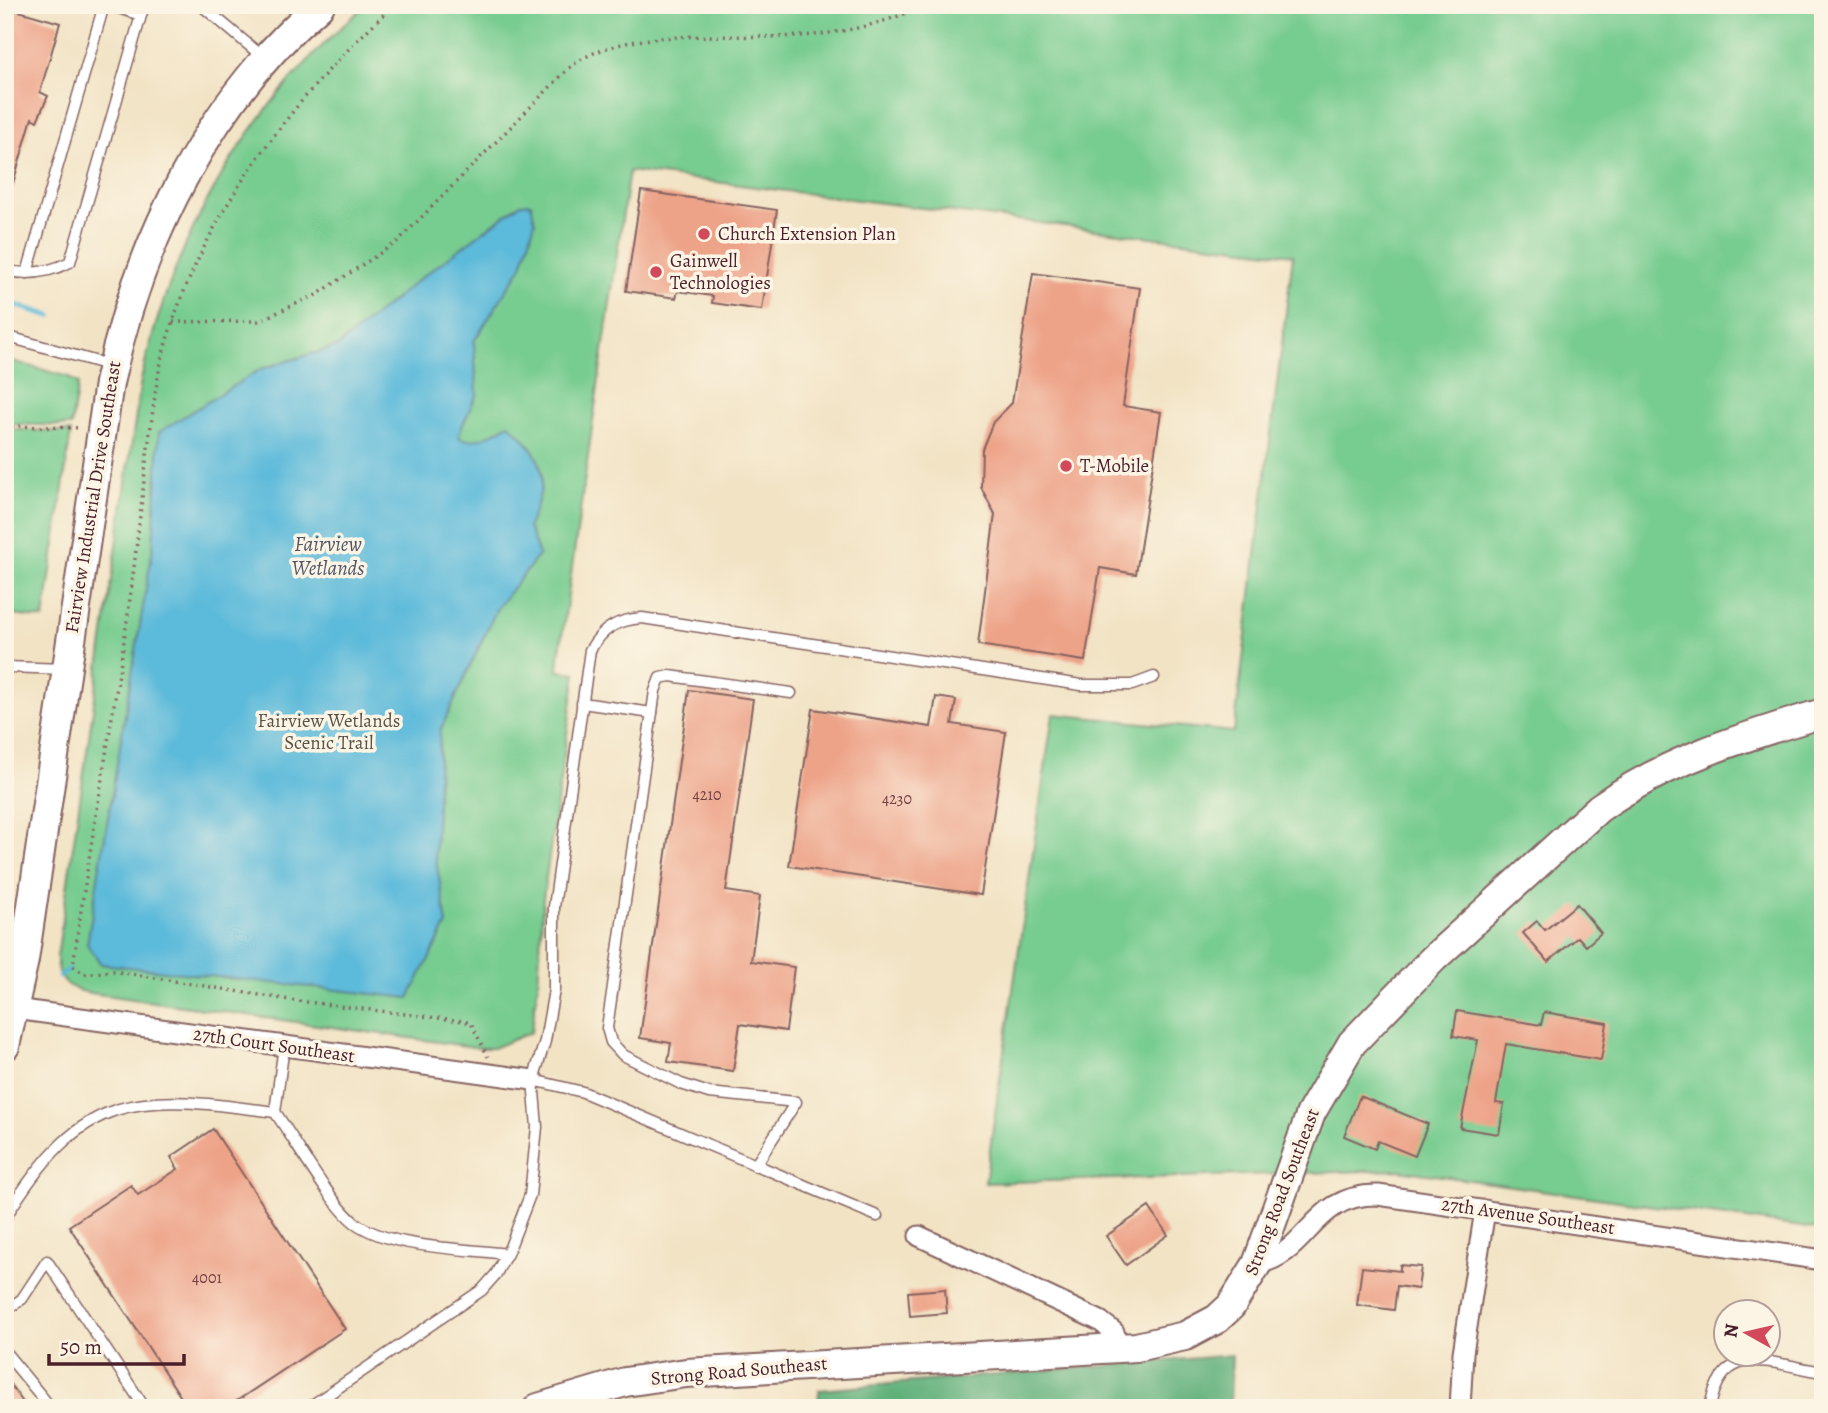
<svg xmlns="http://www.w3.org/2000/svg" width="1828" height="1413" font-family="Alegreya,serif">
	<rect width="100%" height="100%" fill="#fcf5e5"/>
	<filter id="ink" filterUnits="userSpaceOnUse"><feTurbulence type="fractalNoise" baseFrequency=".0143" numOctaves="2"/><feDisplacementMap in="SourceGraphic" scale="14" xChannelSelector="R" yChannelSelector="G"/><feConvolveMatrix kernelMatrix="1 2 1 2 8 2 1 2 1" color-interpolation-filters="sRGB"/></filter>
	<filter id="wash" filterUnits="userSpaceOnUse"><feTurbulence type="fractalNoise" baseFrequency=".00686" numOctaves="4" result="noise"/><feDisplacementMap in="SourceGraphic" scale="28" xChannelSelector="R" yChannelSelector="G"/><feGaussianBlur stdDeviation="1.57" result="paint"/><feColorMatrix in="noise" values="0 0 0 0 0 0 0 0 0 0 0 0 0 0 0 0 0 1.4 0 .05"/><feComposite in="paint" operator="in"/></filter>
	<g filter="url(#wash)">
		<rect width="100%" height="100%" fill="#f2e3c5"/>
		<g fill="#77cc90" stroke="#60765e" stroke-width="2">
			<path d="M 366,5 L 1823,5 L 1823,1230 L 1399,1170 L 985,1183 L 1053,714 L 1234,732 L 1293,255 L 629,171 L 559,657 L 558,671 L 576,673 L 543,898 L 538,985 L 531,1032 L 493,1048 L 481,1048 L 90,993 C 67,989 57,980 57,957 L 141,380 C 176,228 248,107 366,5 Z"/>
			<path d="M 5,359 L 68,377 L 78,384 L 71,426 L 5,424 Z"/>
			<path d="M 5,429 L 71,432 L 44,619 L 5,614 Z"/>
		</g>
		<path fill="#61b07a" stroke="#566852" stroke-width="2" d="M 1232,1355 L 1230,1408 L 818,1408 L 819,1390 Z"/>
		<path fill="#5bbada" stroke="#526c82" stroke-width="2" d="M 531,203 L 535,222 L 522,266 L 474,341 L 477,394 L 459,433 L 460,438 C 475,445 496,432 509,424 C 548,458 550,481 528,526 L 539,555 L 497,608 L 440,731 L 435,854 L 447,924 L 409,998 L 101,964 L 87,944 L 153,547 L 159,432 L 261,369 L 338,346 L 418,280 L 520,204 Z"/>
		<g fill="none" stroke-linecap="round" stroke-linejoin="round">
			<g stroke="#5bbada" stroke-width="5">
				<path d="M 5,302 L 51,316"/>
				<path d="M 60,976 L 68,970"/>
			</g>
		</g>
		<g id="blocks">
			<g fill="#eda388">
				<path d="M 5,7 L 60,23 L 40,92 L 48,96 L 37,121 L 32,118 L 9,197 L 5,196 Z"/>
				<path d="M 641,191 L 777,210 L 762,310 L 712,303 L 713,296 L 678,291 L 676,298 L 626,291 Z"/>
				<path d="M 1033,273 L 1140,288 L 1123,406 L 1161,412 L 1136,574 L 1100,568 L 1085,661 L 978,645 L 995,514 L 981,487 L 982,449 L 993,422 L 1012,403 Z"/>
				<path d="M 689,690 L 753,699 L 726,891 L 760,896 L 751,961 L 794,967 L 786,1031 L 740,1024 L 733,1071 L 668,1062 L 671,1043 L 640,1038 Z"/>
				<path d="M 936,697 L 956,700 L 952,724 L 1006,732 L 981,895 L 789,866 L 813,709 L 931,727 Z"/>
				<path d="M 1577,904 L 1601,933 L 1586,946 L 1578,937 L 1548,962 L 1523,933 L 1537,921 L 1545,930 Z"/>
				<path d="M 1457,1011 L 1541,1025 L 1544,1012 L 1607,1023 L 1601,1060 L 1506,1044 L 1496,1103 L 1504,1104 L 1499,1134 L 1460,1128 L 1478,1040 L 1453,1036 Z"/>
				<path d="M 1360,1096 L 1428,1124 L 1415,1156 L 1378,1141 L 1375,1149 L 1344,1136 Z"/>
				<path d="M 213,1129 L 345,1329 L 226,1408 L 188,1408 L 69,1226 L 131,1185 L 138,1195 L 178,1169 L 171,1157 Z"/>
				<path d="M 1149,1207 L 1168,1235 L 1126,1265 L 1106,1236 Z"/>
				<path d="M 1400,1265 L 1421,1267 L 1418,1289 L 1397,1286 L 1394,1310 L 1357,1305 L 1362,1267 L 1400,1271 Z"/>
				<path d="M 945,1289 L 947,1313 L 910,1316 L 908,1292 Z"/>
				<path d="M 5,1377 L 27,1408 L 5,1408 Z"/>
			</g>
		</g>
	</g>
	<g filter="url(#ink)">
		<use href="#blocks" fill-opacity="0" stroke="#856461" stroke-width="2"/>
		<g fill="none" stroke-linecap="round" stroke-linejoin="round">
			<defs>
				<g id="lane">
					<path d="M 109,5 L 141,15"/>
					<path d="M 201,5 L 263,57"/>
					<path d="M 5,270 C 27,276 50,272 70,262 L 144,5"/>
					<path d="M 27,273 L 104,5"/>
					<path d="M 5,336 L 112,366"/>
					<path d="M 5,667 L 66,669"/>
					<path d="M 582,703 L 652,713"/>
					<path d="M 284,1046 L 275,1112 C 294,1139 331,1204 354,1222 C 390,1249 462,1248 507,1254"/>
					<path d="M 533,1080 L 583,1092 L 877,1216"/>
					<path d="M 755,1166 L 796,1102 L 709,1093 L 681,1084 L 623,1055 L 611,1042 L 607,1028 L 655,691 L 660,678 L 670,676 L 791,693"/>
					<path d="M 5,1218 C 84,1089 136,1093 275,1112"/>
					<path d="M 5,1311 L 22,1299 L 47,1261 L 145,1408"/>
					<path d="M 5,1352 L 51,1408"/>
					<path d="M 308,1408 L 482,1290 L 496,1274 L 510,1247 L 530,1195 L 537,1127 L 533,1080 L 545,1041 L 554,990 L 554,907 L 590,650 C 603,628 617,620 642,618 L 1081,685 L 1132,685 L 1154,677"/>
					<path d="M 1710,1408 C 1722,1339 1770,1364 1823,1372"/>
				</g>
				<g id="street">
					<path d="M 15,1009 L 533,1080"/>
					<path d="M 919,1236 L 1100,1321 L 1114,1332 L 1119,1348"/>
					<path d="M 1257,1264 C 1310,1254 1311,1194 1378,1195 L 1823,1260"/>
					<path d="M 1460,1408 L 1463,1353 L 1485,1210"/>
				</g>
				<g id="secondary">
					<path d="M 5,1046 L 24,960 L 109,383 C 140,241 207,102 320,5"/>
					<path d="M 538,1408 L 625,1382 L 686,1373 L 1136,1347 L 1185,1336 L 1217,1319 L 1231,1306 L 1257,1264 L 1311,1113 L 1352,1043 L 1433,959 L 1599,808 C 1667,760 1743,737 1823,713"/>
				</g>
			</defs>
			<use href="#lane" stroke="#856461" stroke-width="13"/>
			<use href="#street" stroke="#856461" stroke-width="23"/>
			<use href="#secondary" stroke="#856461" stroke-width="32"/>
			<g stroke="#856461" stroke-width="3.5" stroke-dasharray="2 5" stroke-linecap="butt">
				<path d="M 394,5 C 293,98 205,211 166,343 C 156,376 153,413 148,447 C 141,505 135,563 127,621 C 110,736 89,850 73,966 L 84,974 L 113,971 L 290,1000 L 463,1021 L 471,1023 L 488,1057"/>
				<path d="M 173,322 L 258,321 L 318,294 L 397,242 L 567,70 C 619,23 733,40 801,36 C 845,33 886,23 926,5"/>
				<path d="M 5,426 L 82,428"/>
			</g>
			<use href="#lane" stroke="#fff" stroke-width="10"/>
			<use href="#street" stroke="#fff" stroke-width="19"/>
			<use href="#secondary" stroke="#fff" stroke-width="28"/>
		</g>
	</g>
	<g fill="#d1495b" stroke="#fcf5e5" stroke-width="2.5">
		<circle cx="704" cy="234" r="7"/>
		<circle cx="656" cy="272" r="7"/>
		<circle cx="1066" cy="466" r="7"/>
	</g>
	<g text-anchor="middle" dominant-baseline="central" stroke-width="7" stroke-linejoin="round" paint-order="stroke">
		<g font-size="16" fill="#734042">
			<text x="707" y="795">4210</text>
			<text x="897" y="799">4230</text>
			<text x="207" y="1278">4001</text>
		</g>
		<g font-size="19" fill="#4a1f2b" stroke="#fcf5e5" text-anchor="start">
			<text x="718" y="234">Church Extension Plan</text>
			<text x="670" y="261">Gainwell<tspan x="670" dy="22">Technologies</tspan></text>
			<text x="1080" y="466">T-Mobile</text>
		</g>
		<g font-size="19" fill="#4a1f2b" stroke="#fcf5e5">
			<text transform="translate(93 497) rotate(-81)">Fairview Industrial Drive Southeast</text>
			<text transform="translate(274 1045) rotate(8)">27th Court Southeast</text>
			<text transform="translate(1282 1192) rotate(-69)">Strong Road Southeast</text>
			<text transform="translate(1528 1216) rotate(8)">27th Avenue Southeast</text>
			<text transform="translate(739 1371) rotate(-5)">Strong Road Southeast</text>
		</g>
		<g font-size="19" fill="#585349" stroke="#fcf5e5">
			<text x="329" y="721">Fairview Wetlands<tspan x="329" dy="22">Scenic Trail</tspan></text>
		</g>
		<g font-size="21" font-style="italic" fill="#505568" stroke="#fcf5e5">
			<text x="328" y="544">Fairview<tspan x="328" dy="24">Wetlands</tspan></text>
		</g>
	</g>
	<rect width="1828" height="1413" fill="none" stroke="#fcf5e5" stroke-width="28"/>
	<g transform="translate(1747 1333) rotate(278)"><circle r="33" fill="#fcf5e5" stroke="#b59f9b" stroke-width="2"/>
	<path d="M0-5L12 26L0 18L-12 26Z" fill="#d1495b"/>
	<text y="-10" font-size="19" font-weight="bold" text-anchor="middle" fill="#4a1f2b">N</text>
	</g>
	<path d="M49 1354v10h135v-10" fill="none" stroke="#4a1f2b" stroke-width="3.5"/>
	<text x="60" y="1354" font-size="21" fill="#4a1f2b" stroke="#fcf5e5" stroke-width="5" paint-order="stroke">50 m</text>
</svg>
